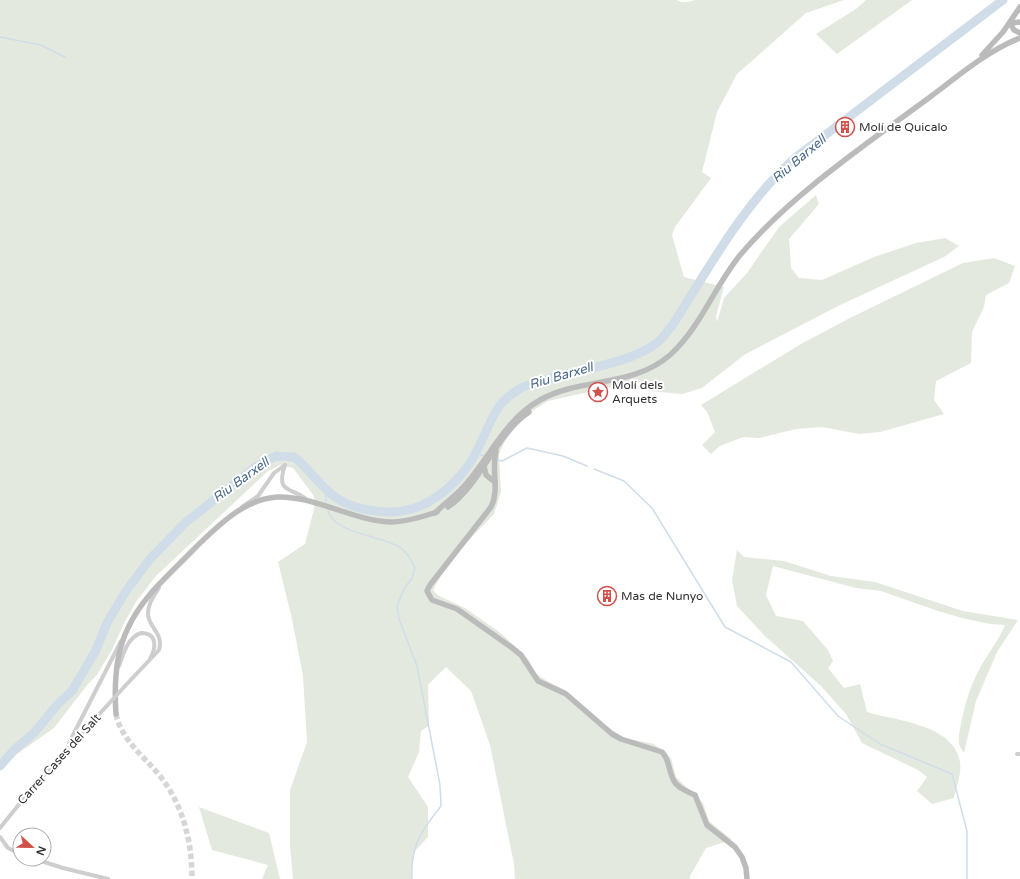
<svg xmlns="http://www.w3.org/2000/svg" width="1020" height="879" font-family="'Varela Round',sans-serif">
	<rect width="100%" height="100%" fill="#fff"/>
	<g fill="#e3e9df">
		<path d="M 0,0 L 677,0 C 683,4 689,2 695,0 L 844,0 L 806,13 L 737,74 L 717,112 L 702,172 L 711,178 L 675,227 L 672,235 L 684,277 L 724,287 L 716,316 L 717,322 L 724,298 L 747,273 L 779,227 L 816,195 L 819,204 L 789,239 L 791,268 L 799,278 L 822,280 L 874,257 L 916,243 L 945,238 L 959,246 L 944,257 L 838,306 L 744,355 L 702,388 L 682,394 L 648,391 L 650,381 L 611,387 L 548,401 L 524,416 L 506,439 L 499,454 L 501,492 L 494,514 L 465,544 L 441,576 L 433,590 L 439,596 L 465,608 L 502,634 L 529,660 L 535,673 L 547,681 L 565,690 L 609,728 L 625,738 L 654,744 L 664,752 L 671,758 L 676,777 L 703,803 L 709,821 L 732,840 L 706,848 L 690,876 L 690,879 L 515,879 L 514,864 L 490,745 L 471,691 L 446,667 L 428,685 L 429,726 L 421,731 L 419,752 L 408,777 L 428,807 L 428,837 L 414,852 L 411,879 L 293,879 L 290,845 L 290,790 L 307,742 L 303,676 L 292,619 L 278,562 L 305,544 L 314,509 L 314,496 L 293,468 L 280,465 L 268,471 L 156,576 L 136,602 L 124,623 L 113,648 L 97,675 L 88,684 L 54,728 L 0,766 Z"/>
		<path d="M 866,0 L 912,0 L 837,54 L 816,34 L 856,9 Z"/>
		<path d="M 994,258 L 1015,266 L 1009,283 L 986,295 L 984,307 L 972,332 L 971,363 L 936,381 L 934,400 L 944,414 L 880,432 L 859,434 L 822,427 L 796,429 L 759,438 L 743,437 L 720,446 L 711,454 L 702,445 L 715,432 L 707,412 L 701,405 L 801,344 L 850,318 L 963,263 Z"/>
		<path d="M 737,550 L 744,557 L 784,561 L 831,576 L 875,582 L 963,611 L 1018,620 L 997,652 L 976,701 L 964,753 C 956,744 959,735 961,724 C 965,704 970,686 980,668 C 988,653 999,640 1005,625 L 990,624 L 962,618 L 938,611 L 881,591 L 856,588 L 773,566 L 766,595 L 776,616 L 803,621 L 828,650 L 833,661 L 828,668 L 844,688 L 860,684 L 867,712 C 896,721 954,724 960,762 C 962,772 956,788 954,798 L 932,804 L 917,791 L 927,777 L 918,770 L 862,743 L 846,714 L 821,686 L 765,636 L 737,606 L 732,580 Z"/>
		<path d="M 199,807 L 269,833 L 280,879 L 262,879 L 268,865 L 212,850 Z"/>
	</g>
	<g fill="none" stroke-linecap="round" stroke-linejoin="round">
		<g stroke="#d0dde9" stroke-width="1.5">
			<path d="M 0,37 L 41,45 L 65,57"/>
			<path d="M 475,453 L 485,456"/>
			<path d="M 497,460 L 502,461 L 527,448 L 563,456 L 587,466"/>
			<path d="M 594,469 L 624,481 L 652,508 L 725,627 L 791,662 L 838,716 L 880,744 L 952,774 L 967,831 L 967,879"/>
			<path d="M 326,489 L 326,502"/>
			<path d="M 328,511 C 336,535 382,535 401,548 C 407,553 412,561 415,568 L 412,578 L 404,589 L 397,606 L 399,619 L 417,666 L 440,785 L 441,806 C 422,830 410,846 412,879"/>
		</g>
		<path stroke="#d0dde9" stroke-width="9" d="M 0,766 L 15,749 L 33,734 L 58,704 L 72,691 L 96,650 L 107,623 L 126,591 L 150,559 L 184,524 L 254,468 L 276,456 L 294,457 C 309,468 319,486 335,497 C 350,508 368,511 386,512 C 430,514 466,478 482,440 C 493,417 496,402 521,388 C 529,384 540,382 549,379 C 583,368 630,364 658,342 C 663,338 667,331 672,326 C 709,268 743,204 795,158 L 1003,0"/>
		<path stroke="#d6d6d6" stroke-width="5.5" stroke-dasharray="5.5 3" stroke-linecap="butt" d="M 116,714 C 122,741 143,755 160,776 C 183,805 192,841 192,879"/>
		<g stroke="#cecece" stroke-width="4">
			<path d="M 285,465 C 275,494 292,487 306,499"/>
			<path d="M 242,507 L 258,496 L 274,473 L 285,465"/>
			<path d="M 119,666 C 124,653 127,638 141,633 C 158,633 156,648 150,659"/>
			<path d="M 125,686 L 159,650 C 166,625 131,626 159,588"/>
			<path d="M 69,743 L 121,641"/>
			<path d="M 1017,754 L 1020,754"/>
			<path d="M 0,828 L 33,787 L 103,710"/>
			<path d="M 0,837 L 8,848 L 20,854"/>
			<path d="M 35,859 L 63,868 L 108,879"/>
		</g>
		<g stroke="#bbb" stroke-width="5.5">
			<path d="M 1020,22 L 1010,23 L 1014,30 L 1020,33"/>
			<path d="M 982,55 L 1003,32 L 1020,7"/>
			<path d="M 496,452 C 491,471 500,489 491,507 L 430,585 L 427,591 L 432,600 L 457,609 L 511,647 L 521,655 L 538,681 L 566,694 L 612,734 L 621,739 L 662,752 C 670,760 668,771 674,781 C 677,788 689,792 695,795 L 707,825 L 735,847 L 742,857 L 746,868 L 747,879"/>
			<path d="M 484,466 L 486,475 L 495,482"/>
			<path d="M 448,507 C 483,482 494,436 529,412"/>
			<path d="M 435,513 C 445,503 457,495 466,484 C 491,455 505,420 540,400 C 581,377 632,388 670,355 C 701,327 715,285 741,254 C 790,196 866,144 926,100 C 956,78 985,52 1020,38"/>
			<path d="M 116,714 C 114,685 115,654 128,628 C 142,597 169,575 192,551 C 206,537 221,522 238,511 C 249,504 263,498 277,497 C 316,496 351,520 390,522 C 406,522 422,517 437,512"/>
		</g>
		<path stroke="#cecece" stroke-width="4" d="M 103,710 L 125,686"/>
	</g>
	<defs>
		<symbol id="building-ring" viewBox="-11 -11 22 22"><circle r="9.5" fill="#fff" stroke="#d1504a" stroke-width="1.5"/><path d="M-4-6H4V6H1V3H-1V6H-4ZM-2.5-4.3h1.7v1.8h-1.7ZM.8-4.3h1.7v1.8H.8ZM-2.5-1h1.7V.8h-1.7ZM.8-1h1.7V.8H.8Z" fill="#d1504a"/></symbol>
		<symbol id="sight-ring" viewBox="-11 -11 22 22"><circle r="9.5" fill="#fff" stroke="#d1504a" stroke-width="1.5"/><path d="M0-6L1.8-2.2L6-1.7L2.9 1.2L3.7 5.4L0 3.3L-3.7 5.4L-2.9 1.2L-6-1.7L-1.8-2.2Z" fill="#d1504a"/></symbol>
	</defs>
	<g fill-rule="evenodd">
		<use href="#building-ring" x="834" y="116" width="22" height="22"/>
		<use href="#sight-ring" x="587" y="381" width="22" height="22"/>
		<use href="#building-ring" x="596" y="585" width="22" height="22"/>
	</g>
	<g text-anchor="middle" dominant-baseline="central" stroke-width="4" stroke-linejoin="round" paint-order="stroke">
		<g font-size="12" fill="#313131" stroke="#fff" text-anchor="start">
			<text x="859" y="127">Molí de Quicalo</text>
			<text x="612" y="385">Molí dels<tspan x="612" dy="14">Arquets</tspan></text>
			<text x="621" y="596">Mas de Nunyo</text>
		</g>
		<g font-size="12" fill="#313131" stroke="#fff">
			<text transform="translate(59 759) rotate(-48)">Carrer Cases del Salt</text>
		</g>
		<g font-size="13" font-style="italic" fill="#48698b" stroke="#fff">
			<text transform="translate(799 159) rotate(-40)">Riu Barxell</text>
			<text transform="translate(561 376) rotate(-16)">Riu Barxell</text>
			<text transform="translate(241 480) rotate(-36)">Riu Barxell</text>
		</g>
	</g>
	<g transform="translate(32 847) rotate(112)"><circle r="19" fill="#ffffff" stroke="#adadad"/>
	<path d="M0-3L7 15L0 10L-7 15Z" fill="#d1504a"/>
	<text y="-6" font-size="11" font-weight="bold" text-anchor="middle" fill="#313131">N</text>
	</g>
</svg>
